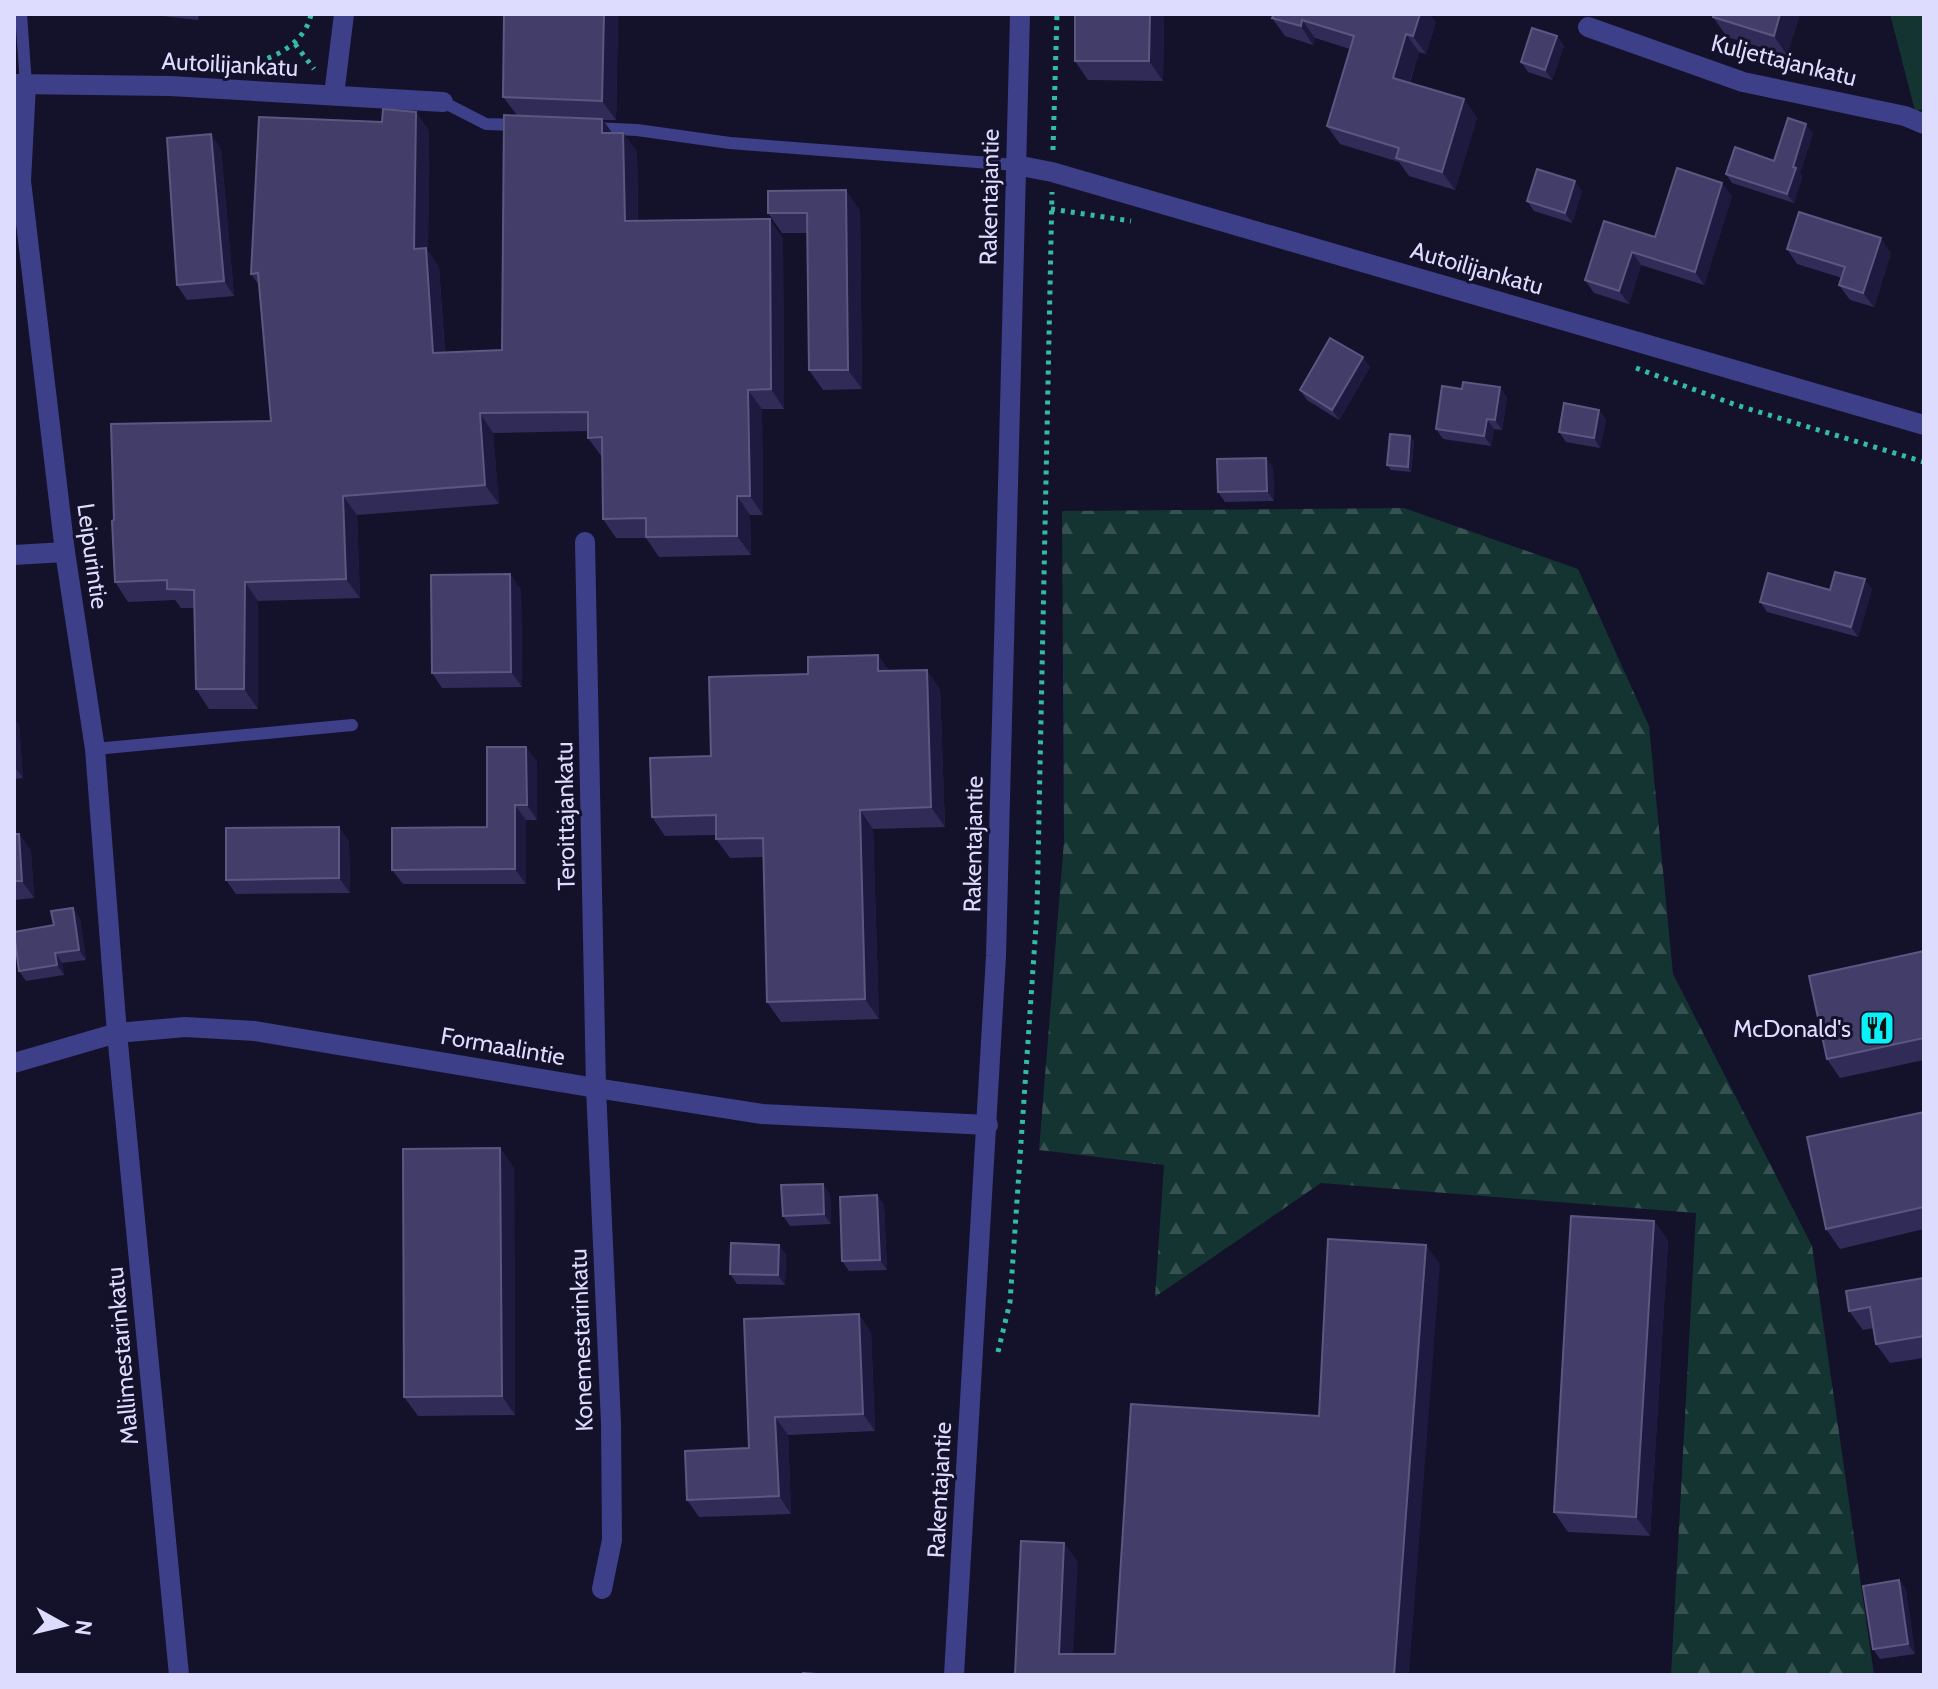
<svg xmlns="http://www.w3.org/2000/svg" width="1938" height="1689" font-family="Cabin,sans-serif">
	<defs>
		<pattern id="forest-firs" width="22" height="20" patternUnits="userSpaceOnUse" patternTransform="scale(2)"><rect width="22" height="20" fill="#143431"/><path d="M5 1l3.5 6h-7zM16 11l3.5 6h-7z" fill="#365150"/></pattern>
	</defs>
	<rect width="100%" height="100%" fill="#14112a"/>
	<path fill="#143431" d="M 1890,14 L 1924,14 L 1924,109 L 1915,111 Z"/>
	<path fill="url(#forest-firs)" d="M 1404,508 L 1578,569 L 1649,726 L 1673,974 L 1812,1246 L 1874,1675 L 1671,1675 L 1696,1213 L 1321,1183 L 1155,1297 L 1164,1165 L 1039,1150 L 1064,841 L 1062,511 Z"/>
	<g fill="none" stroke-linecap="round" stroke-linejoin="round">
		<g stroke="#3ba" stroke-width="5" stroke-dasharray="4 6" stroke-linecap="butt">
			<path d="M 295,44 L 314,69"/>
			<path d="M 218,64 C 231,63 244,63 257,61 C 280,57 307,38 311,14"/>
			<path d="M 1053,150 L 1057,14"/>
			<path d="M 1051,209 L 1131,221"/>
			<path d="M 1636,368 L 1736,405 L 1924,462"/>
			<path d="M 998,1352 L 1010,1302 L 1037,911 L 1052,192"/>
		</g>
		<g stroke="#3d3f88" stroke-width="12">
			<path d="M 21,14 L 26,85"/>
			<path d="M 443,102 L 486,124 L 518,125"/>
			<path d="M 593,128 L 637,130 L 730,143 L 1016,165"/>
			<path d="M 95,749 L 352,725"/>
		</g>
		<g stroke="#3d3f88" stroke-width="20">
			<path d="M 1588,27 L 1743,82 L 1905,116 L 1924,124"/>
			<path d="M 14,84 L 170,86 L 443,102"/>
			<path d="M 26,85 L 21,181 L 65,552 L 95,749 L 117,1033 L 179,1675"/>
			<path d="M 334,95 L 344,14"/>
			<path d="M 1016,165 L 1052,172 L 1924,425"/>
			<path d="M 585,542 L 596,1088 L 611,1423 L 612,1540 L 602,1589"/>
			<path d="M 14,555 L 65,552"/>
			<path d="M 14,1063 L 117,1033 L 185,1027 L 255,1031 L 596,1088 L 762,1114 L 988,1125"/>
		</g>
		<path stroke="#3d3f88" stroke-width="20" d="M 954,1675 L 996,956 L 1020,14"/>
	</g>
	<g fill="#312b58">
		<path d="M 145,14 L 199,14 L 198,20 Z"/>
		<path d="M 618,14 L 616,120 L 603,120 L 612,133 L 623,133 L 637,152 L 638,221 L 783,238 L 784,409 L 762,409 L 763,515 L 750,515 L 751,555 L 659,557 L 646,538 L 616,538 L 603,519 L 602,457 L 588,438 L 588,431 L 493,433 L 499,504 L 357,515 L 360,598 L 258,601 L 258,709 L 209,709 L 196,689 L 194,608 L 181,608 L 175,600 L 128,602 L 115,582 L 114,520 L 271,421 L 259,285 L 251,274 L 382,122 L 416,112 L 429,131 L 428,251 L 439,267 L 445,352 L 502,350 L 517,115 L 503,97 Z"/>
		<path d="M 1075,14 L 1164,14 L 1163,81 L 1088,80 L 1075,61 Z"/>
		<path d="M 1714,14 L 1800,14 L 1787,55 L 1727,37 L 1713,17 Z"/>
		<path d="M 1272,18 L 1436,22 L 1426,54 L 1419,52 L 1410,83 L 1464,99 L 1477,118 L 1455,190 L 1409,176 L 1399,162 L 1340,144 L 1327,126 L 1350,49 L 1315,38 L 1313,45 L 1285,36 Z"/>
		<path d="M 1557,36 L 1564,46 L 1552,80 L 1528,72 L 1521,62 Z"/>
		<path d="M 1813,133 L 1800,173 L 1802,177 L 1794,203 L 1732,183 L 1726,174 L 1774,161 Z"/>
		<path d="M 221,149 L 234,296 L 187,300 L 177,285 Z"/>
		<path d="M 1582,191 L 1572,223 L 1534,211 L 1527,201 Z"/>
		<path d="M 1732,196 L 1704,285 L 1641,265 L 1629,304 L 1594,293 L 1585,280 L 1655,237 Z"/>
		<path d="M 860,210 L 862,389 L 823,390 L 809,370 L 808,233 L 782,233 L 768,213 Z"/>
		<path d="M 1787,249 L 1891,253 L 1874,307 L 1850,300 L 1839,285 L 1842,278 L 1797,264 Z"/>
		<path d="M 1370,367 L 1339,420 L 1307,400 L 1300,390 Z"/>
		<path d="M 1507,397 L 1502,430 L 1494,429 L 1491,446 L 1443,439 L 1436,429 Z"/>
		<path d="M 1599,410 L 1606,420 L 1600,448 L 1566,442 L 1559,432 Z"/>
		<path d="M 1410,436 L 1414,441 L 1411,472 L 1391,470 L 1387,465 Z"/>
		<path d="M 1266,458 L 1273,468 L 1274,501 L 1225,502 L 1218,492 Z"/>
		<path d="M 521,589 L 522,687 L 442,688 L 432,673 Z"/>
		<path d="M 1872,589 L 1858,637 L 1767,612 L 1760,602 L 1830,590 Z"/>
		<path d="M 878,655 L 889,671 L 940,689 L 945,827 L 873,829 L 879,1019 L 781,1022 L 767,1002 L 763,857 L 730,858 L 716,839 L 716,835 L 665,836 L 652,817 L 711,756 L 808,674 Z"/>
		<path d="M 14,718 L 19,725 L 23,778 L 14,779 Z"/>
		<path d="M 526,747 L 537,762 L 537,820 L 526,820 L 526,884 L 403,884 L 392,870 L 487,827 Z"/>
		<path d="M 14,834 L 19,834 L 31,851 L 34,898 L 14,900 Z"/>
		<path d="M 349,841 L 350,893 L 236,894 L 226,880 Z"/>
		<path d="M 80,918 L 86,960 L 62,963 L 64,975 L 26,981 L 19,971 L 54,925 Z"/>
		<path d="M 1924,951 L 1924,1060 L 1840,1078 L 1827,1059 Z"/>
		<path d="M 1924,1112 L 1924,1229 L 1840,1249 L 1826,1229 Z"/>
		<path d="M 500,1148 L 514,1168 L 515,1415 L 418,1416 L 404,1397 Z"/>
		<path d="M 830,1194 L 831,1224 L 790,1226 L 783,1216 Z"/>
		<path d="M 877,1195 L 884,1205 L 887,1270 L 849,1271 L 842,1261 Z"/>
		<path d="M 1654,1221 L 1668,1241 L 1650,1536 L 1568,1532 L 1554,1512 Z"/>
		<path d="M 779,1245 L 786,1255 L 785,1285 L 737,1284 L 730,1274 Z"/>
		<path d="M 1924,1278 L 1924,1358 L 1890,1363 L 1876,1344 L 1874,1328 L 1863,1330 L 1849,1311 Z"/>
		<path d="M 744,1319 L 871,1332 L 875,1431 L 788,1435 L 791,1514 L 699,1517 L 687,1500 L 749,1448 Z"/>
		<path d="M 1899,1580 L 1906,1590 L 1915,1654 L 1880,1659 L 1873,1649 Z"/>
	</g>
	<g fill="#1e193e">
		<path d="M 604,14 L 618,14 L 616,120 L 602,101 Z"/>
		<path d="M 1150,14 L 1164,14 L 1163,81 L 1149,61 Z"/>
		<path d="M 1420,14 L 1430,14 L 1436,22 L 1426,54 L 1413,36 Z"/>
		<path d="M 1780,14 L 1800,14 L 1787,55 L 1774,36 Z"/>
		<path d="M 1302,20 L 1315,38 L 1313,45 L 1301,26 Z"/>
		<path d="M 1406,34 L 1419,52 L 1405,96 L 1393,78 Z"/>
		<path d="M 1557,36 L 1564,46 L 1552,80 L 1545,70 Z"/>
		<path d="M 1464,99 L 1477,118 L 1455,190 L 1442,172 Z"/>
		<path d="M 416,112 L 429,131 L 428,251 L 439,267 L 446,372 L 433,353 L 414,249 Z"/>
		<path d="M 602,119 L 616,138 L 602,133 Z"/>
		<path d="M 1806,124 L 1813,133 L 1800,173 L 1802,177 L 1794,203 L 1787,194 L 1793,167 Z"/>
		<path d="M 623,133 L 637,152 L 638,240 L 625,221 Z"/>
		<path d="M 211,134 L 221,149 L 234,296 L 224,281 Z"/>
		<path d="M 1575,181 L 1582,191 L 1572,223 L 1565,213 Z"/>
		<path d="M 1722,183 L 1732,196 L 1704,285 L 1695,272 Z"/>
		<path d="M 846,190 L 860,210 L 862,389 L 848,370 Z"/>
		<path d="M 770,219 L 783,238 L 784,409 L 771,389 Z"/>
		<path d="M 1881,238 L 1891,253 L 1874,307 L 1863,293 Z"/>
		<path d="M 1632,252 L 1641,265 L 1629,304 L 1619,291 Z"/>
		<path d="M 1363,357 L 1370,367 L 1339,420 L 1332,410 Z"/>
		<path d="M 1500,387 L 1507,397 L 1502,430 L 1495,420 Z"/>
		<path d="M 748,390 L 762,409 L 763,515 L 750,496 Z"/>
		<path d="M 1599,410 L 1606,420 L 1600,448 L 1594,438 Z"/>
		<path d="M 480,413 L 493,433 L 499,504 L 485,485 Z"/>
		<path d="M 1487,419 L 1494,429 L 1491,446 L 1484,436 Z"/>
		<path d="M 1410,436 L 1414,441 L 1411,472 L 1408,467 Z"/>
		<path d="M 1266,458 L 1273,468 L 1274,501 L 1267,491 Z"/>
		<path d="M 14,463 L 17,495 L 14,491 Z"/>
		<path d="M 343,496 L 357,515 L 360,598 L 346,579 Z"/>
		<path d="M 737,496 L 750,515 L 751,555 L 737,536 Z"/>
		<path d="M 510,574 L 521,589 L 522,687 L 511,672 Z"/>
		<path d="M 1865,579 L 1872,589 L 1858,637 L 1851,627 Z"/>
		<path d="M 245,582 L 258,601 L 258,709 L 244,689 Z"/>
		<path d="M 878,655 L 891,674 L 878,671 Z"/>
		<path d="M 927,670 L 940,689 L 945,827 L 931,807 Z"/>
		<path d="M 14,718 L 19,725 L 23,778 L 14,766 Z"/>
		<path d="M 526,747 L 537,762 L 537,820 L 527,805 Z"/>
		<path d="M 515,805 L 526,820 L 526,884 L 515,869 Z"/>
		<path d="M 860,810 L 873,829 L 879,1019 L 865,999 Z"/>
		<path d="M 339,827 L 349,841 L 350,893 L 339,878 Z"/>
		<path d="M 19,834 L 31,851 L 34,898 L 22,881 Z"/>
		<path d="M 73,908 L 80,918 L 86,960 L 79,950 Z"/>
		<path d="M 55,953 L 62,963 L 64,975 L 57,965 Z"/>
		<path d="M 500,1148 L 514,1168 L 515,1415 L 502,1396 Z"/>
		<path d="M 823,1184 L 830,1194 L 831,1224 L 824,1214 Z"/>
		<path d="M 877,1195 L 884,1205 L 887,1270 L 880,1260 Z"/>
		<path d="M 1654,1221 L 1668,1241 L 1650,1536 L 1636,1517 Z"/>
		<path d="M 779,1245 L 786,1255 L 785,1285 L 778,1275 Z"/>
		<path d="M 1426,1245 L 1440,1264 L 1409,1675 L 1394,1675 Z"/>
		<path d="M 859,1314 L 871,1332 L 875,1431 L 863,1414 Z"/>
		<path d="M 775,1417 L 788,1435 L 791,1514 L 779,1496 Z"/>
		<path d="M 1064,1543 L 1078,1562 L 1072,1673 L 1059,1654 Z"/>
		<path d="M 1899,1580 L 1906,1590 L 1915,1654 L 1908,1644 Z"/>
	</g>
	<g fill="#433e69" stroke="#5c5781" stroke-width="2">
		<path d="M 504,14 L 604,14 L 602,101 L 503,97 Z"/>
		<path d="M 1075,14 L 1150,14 L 1149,61 L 1075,61 Z"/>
		<path d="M 1274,14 L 1420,14 L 1413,36 L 1406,34 L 1393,78 L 1464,99 L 1442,172 L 1396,158 L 1399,148 L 1327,126 L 1354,36 L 1302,20 L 1301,26 L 1272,18 Z"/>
		<path d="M 1714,14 L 1780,14 L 1774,36 L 1713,17 Z"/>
		<path d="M 1532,28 L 1557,36 L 1545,70 L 1521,62 Z"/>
		<path d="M 383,109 L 416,112 L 414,249 L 426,248 L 433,353 L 502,350 L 504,115 L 602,119 L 602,133 L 623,133 L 625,221 L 770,219 L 771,389 L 748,390 L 750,496 L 737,496 L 737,536 L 646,537 L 646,518 L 603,519 L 602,437 L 588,438 L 588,412 L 480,413 L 485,485 L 343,496 L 346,579 L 245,582 L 244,689 L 196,689 L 194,590 L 167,589 L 167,580 L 115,582 L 112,521 L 114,520 L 111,424 L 271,421 L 258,273 L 251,274 L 259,117 L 382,122 Z"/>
		<path d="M 1788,118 L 1806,124 L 1793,167 L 1796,168 L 1787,194 L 1726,174 L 1735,147 L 1774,161 Z"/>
		<path d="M 211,134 L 224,281 L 177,285 L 167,138 Z"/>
		<path d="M 1677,168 L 1722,183 L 1695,272 L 1632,252 L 1619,291 L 1585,280 L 1604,221 L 1655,237 Z"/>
		<path d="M 1537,169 L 1575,181 L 1565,213 L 1527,201 Z"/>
		<path d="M 846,190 L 848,370 L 809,370 L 807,213 L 768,213 L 768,191 Z"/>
		<path d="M 1799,212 L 1881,238 L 1863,293 L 1839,285 L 1845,267 L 1787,249 Z"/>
		<path d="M 1330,338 L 1363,357 L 1332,410 L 1300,390 Z"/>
		<path d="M 1463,382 L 1500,387 L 1495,420 L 1487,419 L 1484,436 L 1436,429 L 1442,386 L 1462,389 Z"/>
		<path d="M 1564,403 L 1599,410 L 1594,438 L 1559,432 Z"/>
		<path d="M 1390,434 L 1410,436 L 1408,467 L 1387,465 Z"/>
		<path d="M 1266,458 L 1267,491 L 1218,492 L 1217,459 Z"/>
		<path d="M 1835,572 L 1865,579 L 1851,627 L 1760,602 L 1768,573 L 1830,590 Z"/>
		<path d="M 510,574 L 511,672 L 432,673 L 431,575 Z"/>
		<path d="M 878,655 L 878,671 L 927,670 L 931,807 L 860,810 L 865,999 L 767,1002 L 763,838 L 716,839 L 716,815 L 652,817 L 650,758 L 711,756 L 709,677 L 808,674 L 808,657 Z"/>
		<path d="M 487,747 L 526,747 L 527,805 L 515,805 L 515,869 L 392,870 L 392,828 L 487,827 Z"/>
		<path d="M 339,827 L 339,878 L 226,880 L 226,828 Z"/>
		<path d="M 14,834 L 19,834 L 22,881 L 14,881 Z"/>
		<path d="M 73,908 L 79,950 L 55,953 L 57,965 L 19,971 L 14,932 L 54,925 L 51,911 Z"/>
		<path d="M 1924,951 L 1924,1038 L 1827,1059 L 1809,976 Z"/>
		<path d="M 1924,1112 L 1924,1207 L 1826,1229 L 1807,1137 Z"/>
		<path d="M 500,1148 L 502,1396 L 404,1397 L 403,1149 Z"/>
		<path d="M 823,1184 L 824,1214 L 783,1216 L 781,1185 Z"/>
		<path d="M 877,1195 L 880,1260 L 842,1261 L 840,1197 Z"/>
		<path d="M 1571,1216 L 1654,1221 L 1636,1517 L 1554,1512 Z"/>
		<path d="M 1328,1239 L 1426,1245 L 1394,1675 L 1015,1675 L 1021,1541 L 1064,1543 L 1059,1654 L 1115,1654 L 1131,1404 L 1319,1416 Z"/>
		<path d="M 731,1243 L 779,1245 L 778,1275 L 730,1274 Z"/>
		<path d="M 1924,1278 L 1924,1336 L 1876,1344 L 1870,1307 L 1849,1311 L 1846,1291 Z"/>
		<path d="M 859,1314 L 863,1414 L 775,1417 L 779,1496 L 687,1500 L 685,1451 L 749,1448 L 744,1319 Z"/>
		<path d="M 1899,1580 L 1908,1644 L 1873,1649 L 1863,1586 Z"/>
		<path d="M 803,1673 L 830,1675 L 803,1675 Z"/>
	</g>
	<defs>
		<symbol id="restaurant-square" viewBox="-11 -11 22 22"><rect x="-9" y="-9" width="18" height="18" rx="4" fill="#0bf1fa" stroke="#14112a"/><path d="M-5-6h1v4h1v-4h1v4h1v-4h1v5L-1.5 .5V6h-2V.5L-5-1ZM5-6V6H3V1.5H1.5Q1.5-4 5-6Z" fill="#111"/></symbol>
	</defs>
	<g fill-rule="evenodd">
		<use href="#restaurant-square" x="1857" y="1008" width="40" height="40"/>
	</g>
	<g text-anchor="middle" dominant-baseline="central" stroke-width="6" stroke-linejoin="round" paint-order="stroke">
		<g font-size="24" fill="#dddbfe" stroke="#14112a">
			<text transform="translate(1784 60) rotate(14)">Kuljettajankatu</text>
			<text transform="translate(230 64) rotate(3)">Autoilijankatu</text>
			<text transform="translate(989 197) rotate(-89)">Rakentajantie</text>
			<text transform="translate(1477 268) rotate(16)">Autoilijankatu</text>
			<text transform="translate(93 556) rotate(82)">Leipurintie</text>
			<text transform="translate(565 816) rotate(-91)">Teroittajankatu</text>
			<text transform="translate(973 844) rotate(-89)">Rakentajantie</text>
			<text transform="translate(503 1046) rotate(10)">Formaalintie</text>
			<text transform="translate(581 1340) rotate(-92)">Konemestarinkatu</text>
			<text transform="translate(122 1356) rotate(-95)">Mallimestarinkatu</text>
			<text transform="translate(939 1490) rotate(-87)">Rakentajantie</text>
		</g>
		<g font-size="24" fill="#dddbfe" stroke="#14112a" text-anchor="end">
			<text x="1851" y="1028">McDonald's</text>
		</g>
	</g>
	<rect width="1938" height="1689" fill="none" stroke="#dddbfe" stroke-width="32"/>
	<g transform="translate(64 1625) rotate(98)" stroke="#14112a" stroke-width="6" paint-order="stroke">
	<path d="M0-6L14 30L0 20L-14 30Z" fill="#dddbfe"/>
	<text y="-12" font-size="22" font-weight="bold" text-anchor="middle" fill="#dddbfe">N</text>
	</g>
</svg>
